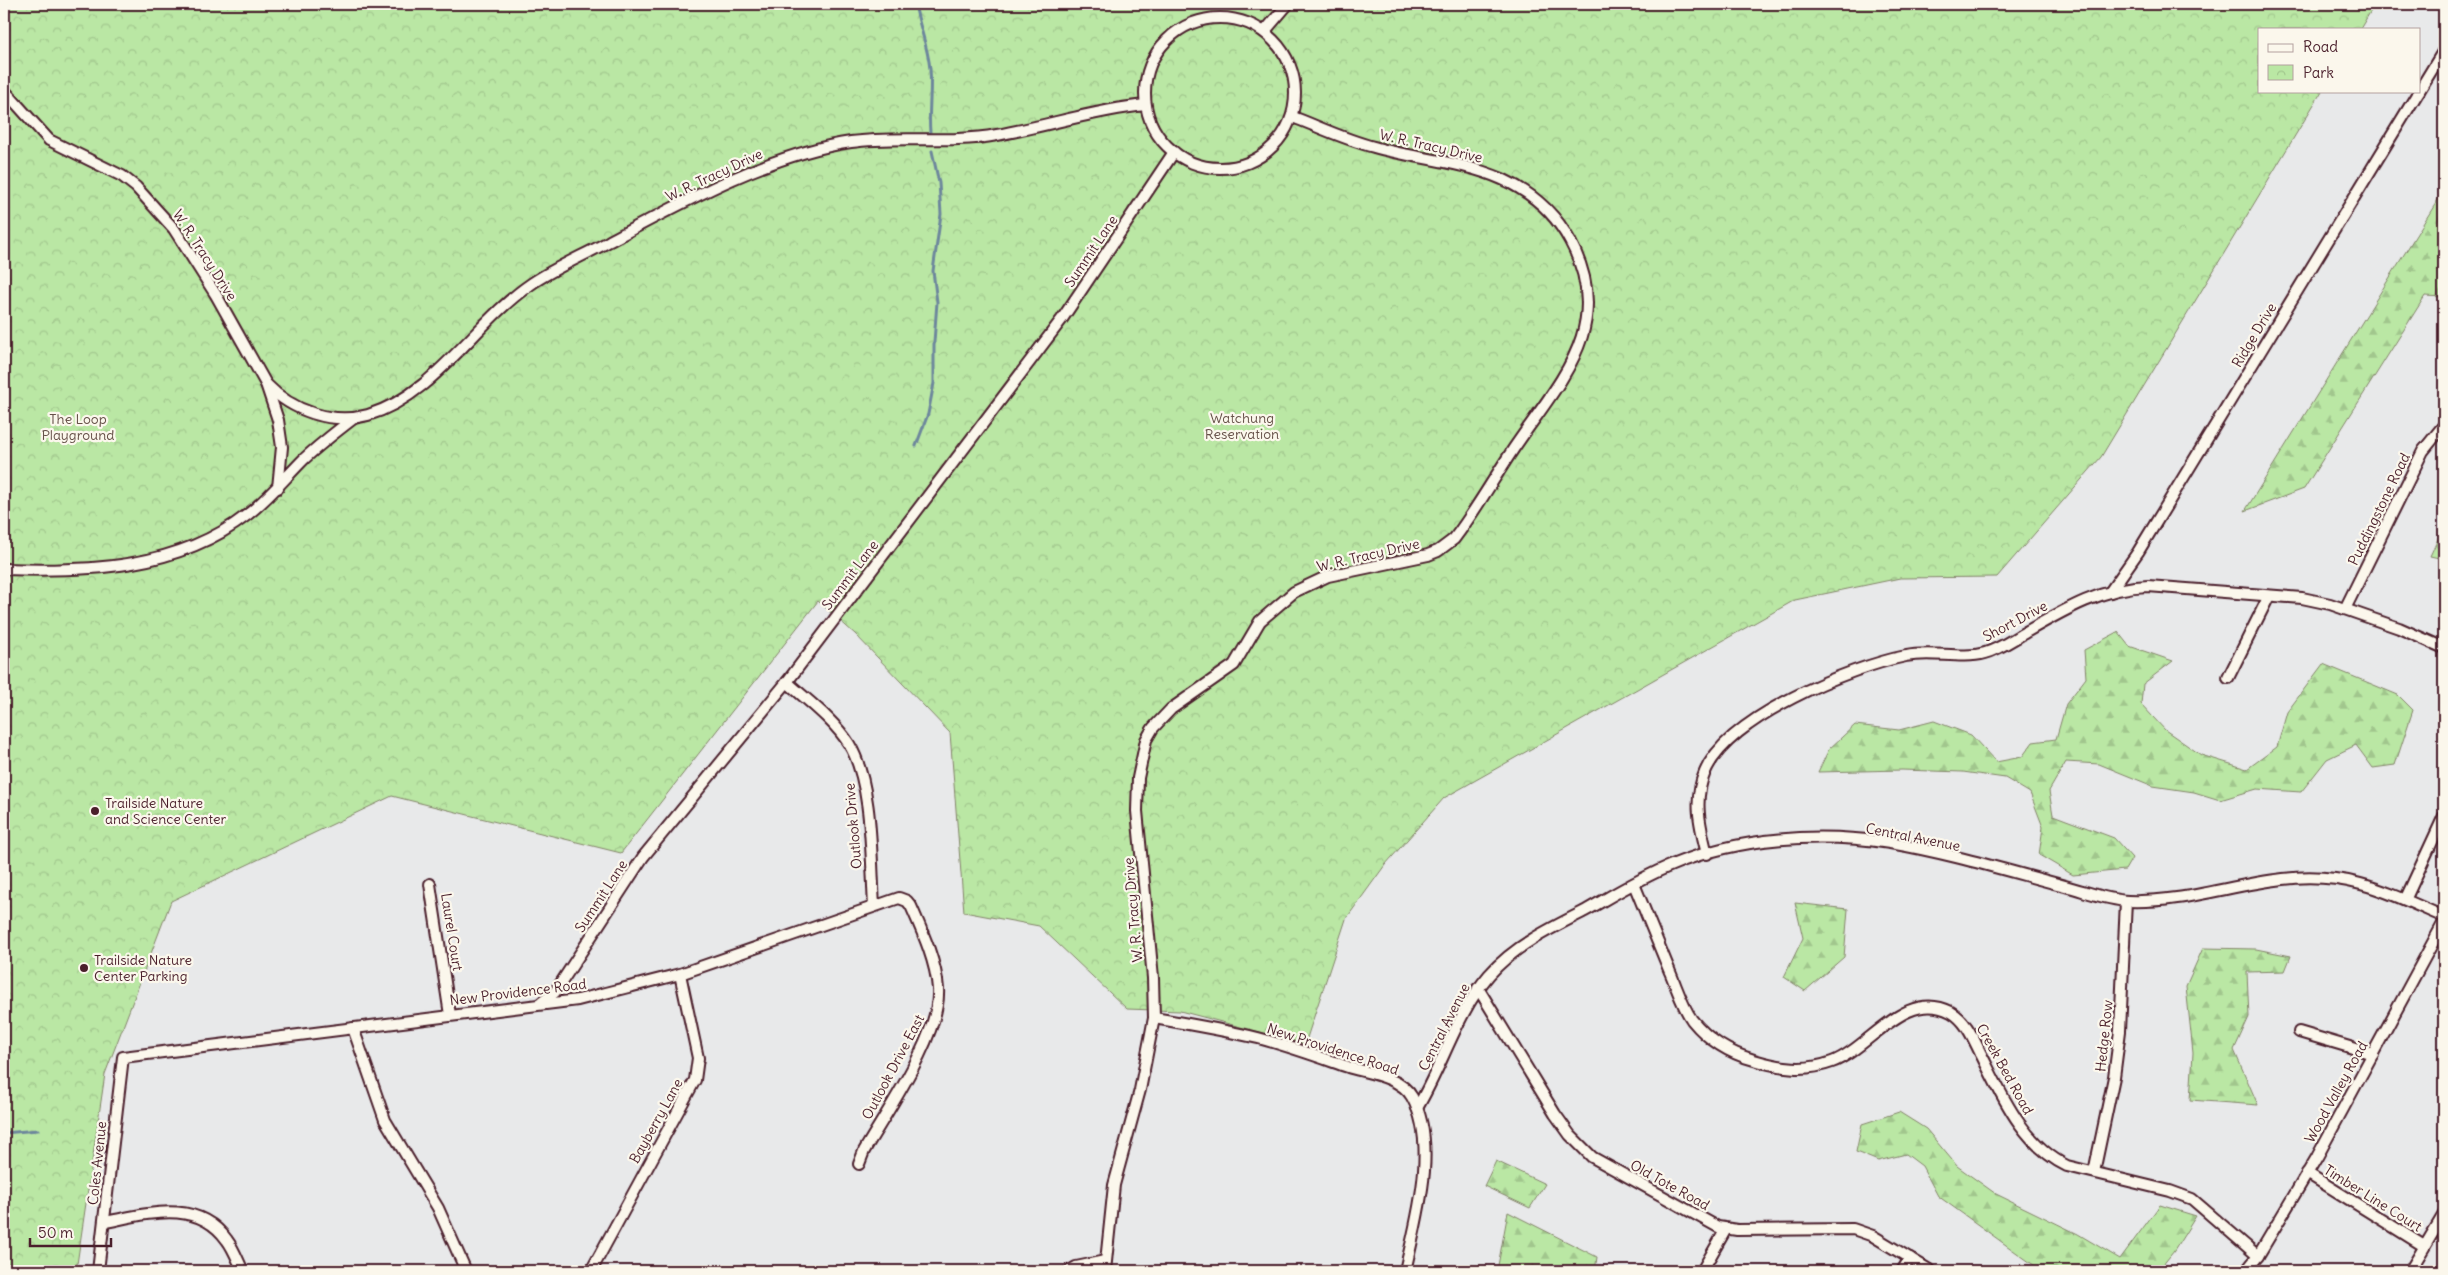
<svg xmlns="http://www.w3.org/2000/svg" width="2448" height="1275" font-family="Delius,sans-serif">
	<defs>
		<pattern id="forest-firs" width="22" height="20" patternUnits="userSpaceOnUse" patternTransform="scale(1.25)"><rect width="22" height="20" fill="#bae7a4"/><path d="M5 1l3.5 6h-7zM16 11l3.5 6h-7z" fill="#a1c68d"/></pattern>
		<pattern id="park-crowns" width="20" height="18" patternUnits="userSpaceOnUse" patternTransform="scale(1.25)"><rect width="20" height="18" fill="#bae7a4"/><path d="M2 6a3 3 0 1 1 6 0M12 15a3 3 0 1 1 6 0" fill="none" stroke="#a1c68d"/></pattern>
	</defs>
	<rect width="100%" height="100%" fill="#e8e9ea"/>
	<filter id="ink" filterUnits="userSpaceOnUse"><feTurbulence type="fractalNoise" baseFrequency=".02" numOctaves="2"/><feDisplacementMap in="SourceGraphic" scale="10" xChannelSelector="R" yChannelSelector="G"/><feConvolveMatrix kernelMatrix="1 2 1 2 8 2 1 2 1" color-interpolation-filters="sRGB"/></filter>
	<g filter="url(#ink)">
		<g fill="url(#forest-firs)" stroke="#828368">
			<path d="M 2444,190 L 2444,297 L 2425,296 L 2304,489 L 2245,511 Z"/>
			<path d="M 2444,526 L 2444,559 L 2430,556 Z"/>
			<path d="M 2118,632 L 2129,646 L 2173,661 L 2143,684 L 2141,704 L 2165,730 L 2201,755 L 2247,769 L 2277,747 L 2287,712 L 2323,664 L 2398,695 L 2413,710 L 2395,765 L 2373,768 L 2356,745 L 2327,759 L 2301,792 L 2257,789 L 2220,800 L 2194,792 L 2153,786 L 2099,764 L 2066,762 L 2049,791 L 2053,815 L 2114,838 L 2132,858 L 2125,870 L 2073,875 L 2039,855 L 2043,827 L 2030,793 L 2005,778 L 1963,772 L 1902,770 L 1818,772 L 1829,749 L 1855,725 L 1899,730 L 1934,721 L 1971,735 L 1996,762 L 2022,757 L 2033,742 L 2056,739 L 2066,704 L 2086,678 L 2084,650 Z"/>
			<path d="M 1795,903 L 1848,909 L 1844,957 L 1805,991 L 1784,977 L 1803,938 Z"/>
			<path d="M 2203,948 L 2256,949 L 2291,956 L 2285,971 L 2247,972 L 2249,1017 L 2234,1050 L 2258,1105 L 2190,1100 L 2193,1053 L 2186,986 Z"/>
			<path d="M 1899,1112 L 1926,1129 L 1957,1166 L 1996,1194 L 2078,1234 L 2120,1259 L 2160,1205 L 2196,1216 L 2174,1251 L 2158,1271 L 2042,1271 L 1938,1196 L 1922,1166 L 1906,1154 L 1878,1161 L 1856,1152 L 1862,1124 Z"/>
			<path d="M 1496,1161 L 1545,1184 L 1530,1208 L 1484,1186 Z"/>
			<path d="M 1508,1212 L 1597,1257 L 1595,1271 L 1497,1271 Z"/>
		</g>
		<path fill="url(#park-crowns)" stroke="#828368" d="M 4,4 L 2375,4 L 2360,29 L 2259,29 L 2259,91 L 2322,91 L 2101,457 L 1997,577 L 1900,578 L 1795,600 L 1444,798 L 1385,865 L 1346,919 L 1305,1044 L 1180,1011 L 1127,1009 L 1039,926 L 964,912 L 950,733 L 855,634 L 818,601 L 621,853 L 392,796 L 171,901 L 105,1074 L 76,1271 L 4,1271 Z"/>
		<g fill="none" stroke-linecap="round" stroke-linejoin="round">
			<g stroke="#6d879c" stroke-width="3">
				<path d="M 915,4 C 919,26 928,47 930,69 C 932,90 928,110 930,132"/>
				<path d="M 916,446 L 928,414 L 934,383 L 934,342 L 937,302 L 933,271 L 941,214 L 939,183 L 932,151"/>
				<path d="M 4,1133 L 38,1130"/>
			</g>
			<defs>
				<g id="minor">
					<circle cx="1220" cy="93" r="75"/>
					<path d="M 1265,31 L 1288,4"/>
					<path d="M 4,90 L 49,140 L 122,176 L 136,187 L 174,229 L 216,295 L 266,384 L 278,420 L 282,447 L 278,488"/>
					<path d="M 2419,91 L 2444,50"/>
					<path d="M 266,384 C 292,411 332,425 368,415 C 435,395 474,323 531,284 C 554,268 583,256 608,242 C 681,203 769,154 851,142 C 900,135 948,144 997,135 C 1047,126 1095,110 1145,105"/>
					<path d="M 4,569 C 87,572 178,569 247,515 C 269,498 285,478 304,459 C 320,444 337,431 354,418"/>
					<path d="M 2110,592 L 2138,552 L 2419,91"/>
					<path d="M 2345,609 L 2423,451 L 2444,425"/>
					<path d="M 2228,678 L 2269,596"/>
					<path d="M 787,682 C 808,701 834,720 849,744 C 873,783 871,860 874,906"/>
					<path d="M 1707,854 C 1700,826 1693,800 1705,772 C 1728,717 1850,667 1906,656 C 1932,650 1960,660 1985,653 C 2000,649 2013,639 2026,632 C 2064,610 2103,587 2148,586 L 2302,598 L 2330,604 L 2399,628 L 2444,648"/>
					<path d="M 430,884 L 450,1015"/>
					<path d="M 1634,884 C 1646,914 1658,943 1670,972 C 1677,988 1682,1006 1692,1020 C 1709,1041 1729,1053 1754,1060 C 1781,1068 1805,1072 1832,1062 C 1870,1048 1905,988 1951,1012 C 1968,1022 1974,1041 1983,1058 C 2003,1098 2024,1145 2067,1166 L 2170,1191 L 2192,1199 L 2258,1256"/>
					<path d="M 2406,898 L 2444,816"/>
					<path d="M 1478,988 L 1555,1114 L 1570,1135 L 1592,1157 L 1718,1227 L 1737,1230 L 1853,1229 L 1873,1236 L 1931,1271"/>
					<path d="M 541,1003 L 555,992 L 643,857 L 787,682 L 1062,319 L 1174,152"/>
					<path d="M 1154,1018 C 1189,1024 1224,1030 1258,1038 C 1289,1046 1319,1057 1348,1067 C 1368,1073 1401,1077 1412,1097 C 1439,1146 1416,1221 1405,1271"/>
					<path d="M 353,1028 L 385,1120 L 438,1208 L 466,1271"/>
					<path d="M 2299,1032 L 2373,1054"/>
					<path d="M 1417,1108 C 1443,1065 1456,1014 1489,975 C 1514,946 1551,928 1585,911 C 1613,895 1642,877 1672,865 C 1740,837 1819,832 1890,843 C 1949,853 2008,871 2065,886 C 2085,891 2107,900 2128,901 C 2182,903 2230,885 2283,879 C 2348,871 2387,892 2444,917"/>
					<path d="M 2094,1172 L 2114,1077 L 2120,1031 L 2126,901"/>
					<path d="M 2307,1173 L 2424,1246"/>
					<path d="M 105,1222 C 147,1214 197,1198 227,1240 C 234,1249 238,1261 243,1271"/>
					<path d="M 98,1271 L 123,1057 L 578,1000 L 680,974 L 899,898 L 907,901 L 911,906 C 922,931 936,961 938,989 C 941,1034 887,1111 864,1151 L 859,1164"/>
					<path d="M 591,1271 L 695,1080 L 698,1058 L 680,974"/>
					<path d="M 1069,1271 L 1076,1267 L 1105,1261"/>
					<path d="M 1105,1271 L 1114,1185 L 1140,1090 L 1154,1018 L 1153,978 L 1137,811 L 1138,778 L 1146,740 L 1153,728 L 1171,709 L 1234,665 L 1260,621 L 1294,592 L 1328,576 L 1428,555 L 1438,551 L 1454,539 C 1476,510 1494,478 1514,448 C 1560,380 1616,326 1570,241 C 1555,213 1531,192 1502,179 C 1461,161 1416,159 1374,147 C 1346,140 1319,127 1293,117"/>
					<path d="M 1702,1271 L 1726,1229"/>
					<path d="M 1902,1271 L 1910,1258"/>
					<path d="M 2246,1271 L 2258,1256 L 2317,1157 L 2444,922"/>
					<path d="M 2410,1271 L 2444,1214"/>
				</g>
			</defs>
			<use href="#minor" stroke="#4a1f2b" stroke-width="14"/>
			<use href="#minor" stroke="#fbf7ec" stroke-width="10"/>
		</g>
	</g>
	<g fill="#4a1f2b" stroke="#fbf7ec" stroke-width="2">
		<circle cx="95" cy="811" r="5"/>
		<circle cx="84" cy="968" r="5"/>
	</g>
	<g text-anchor="middle" dominant-baseline="central" stroke-width="4.5" stroke-linejoin="round" paint-order="stroke">
		<g font-size="14" fill="#4a1f2b" stroke="#fbf7ec">
			<text transform="translate(1431 146) rotate(13)">W. R. Tracy Drive</text>
			<text transform="translate(714 175) rotate(-25)">W. R. Tracy Drive</text>
			<text transform="translate(1091 251) rotate(-56)">Summit Lane</text>
			<text transform="translate(205 255) rotate(57)">W. R. Tracy Drive</text>
			<text transform="translate(2254 335) rotate(-59)">Ridge Drive</text>
			<text transform="translate(2379 509) rotate(-64)">Puddingstone Road</text>
			<text transform="translate(1368 555) rotate(-13)">W. R. Tracy Drive</text>
			<text transform="translate(850 575) rotate(-53)">Summit Lane</text>
			<text transform="translate(2015 621) rotate(-28)">Short Drive</text>
			<text transform="translate(853 826) rotate(-95)">Outlook Drive</text>
			<text transform="translate(1913 837) rotate(11)">Central Avenue</text>
			<text transform="translate(601 896) rotate(-57)">Summit Lane</text>
			<text transform="translate(1133 910) rotate(-95)">W. R. Tracy Drive</text>
			<text transform="translate(452 932) rotate(81)">Laurel Court</text>
			<text transform="translate(518 992) rotate(-7)">New Providence Road</text>
			<text transform="translate(1444 1027) rotate(-63)">Central Avenue</text>
			<text transform="translate(2104 1036) rotate(-84)">Hedge Row</text>
			<text transform="translate(1333 1049) rotate(18)">New Providence Road</text>
			<text transform="translate(893 1067) rotate(-62)">Outlook Drive East</text>
			<text transform="translate(2005 1069) rotate(61)">Creek Bed Road</text>
			<text transform="translate(2336 1092) rotate(-61)">Wood Valley Road</text>
			<text transform="translate(656 1121) rotate(-61)">Bayberry Lane</text>
			<text transform="translate(97 1163) rotate(-84)">Coles Avenue</text>
			<text transform="translate(1670 1185) rotate(29)">Old Tote Road</text>
			<text transform="translate(2373 1198) rotate(32)">Timber Line Court</text>
		</g>
		<g font-size="14" fill="#665149" stroke="#fbf7ec">
			<text x="1242" y="418">Watchung<tspan x="1242" dy="16">Reservation</tspan></text>
			<text x="78" y="419">The Loop<tspan x="78" dy="16">Playground</tspan></text>
		</g>
		<g font-size="14" fill="#4a1f2b" stroke="#fbf7ec" text-anchor="start">
			<text x="105" y="803">Trailside Nature<tspan x="105" dy="16">and Science Center</tspan></text>
			<text x="94" y="960">Trailside Nature<tspan x="94" dy="16">Center Parking</tspan></text>
		</g>
	</g>
	<rect width="2448" height="1275" fill="none" stroke="#fbf7ec" stroke-width="20"/>
	<rect x="10" y="10" width="2428" height="1255" fill="none" stroke="#4a1f2b" stroke-width="2" filter="url(#ink)"/>
	<rect x="2258" y="28" width="162" height="65" fill="#fbf7ec" stroke="#b4a19f"/>
	<rect x="2268" y="44" width="25" height="8" fill="#fbf7ec" stroke="#b4a19f"/>
	<text x="2303" y="52" font-size="15" fill="#4a1f2b">Road</text>
	<rect x="2268" y="65" width="25" height="15" fill="url(#park-crowns)" stroke="#b4a19f"/>
	<text x="2303" y="78" font-size="15" fill="#4a1f2b">Park</text>
	<path d="M30 1238v8h81v-8" fill="none" stroke="#4a1f2b" stroke-width="2.5"/>
	<text x="38" y="1238" font-size="15" fill="#4a1f2b" stroke="#fbf7ec" stroke-width="4" paint-order="stroke">50 m</text>
</svg>
